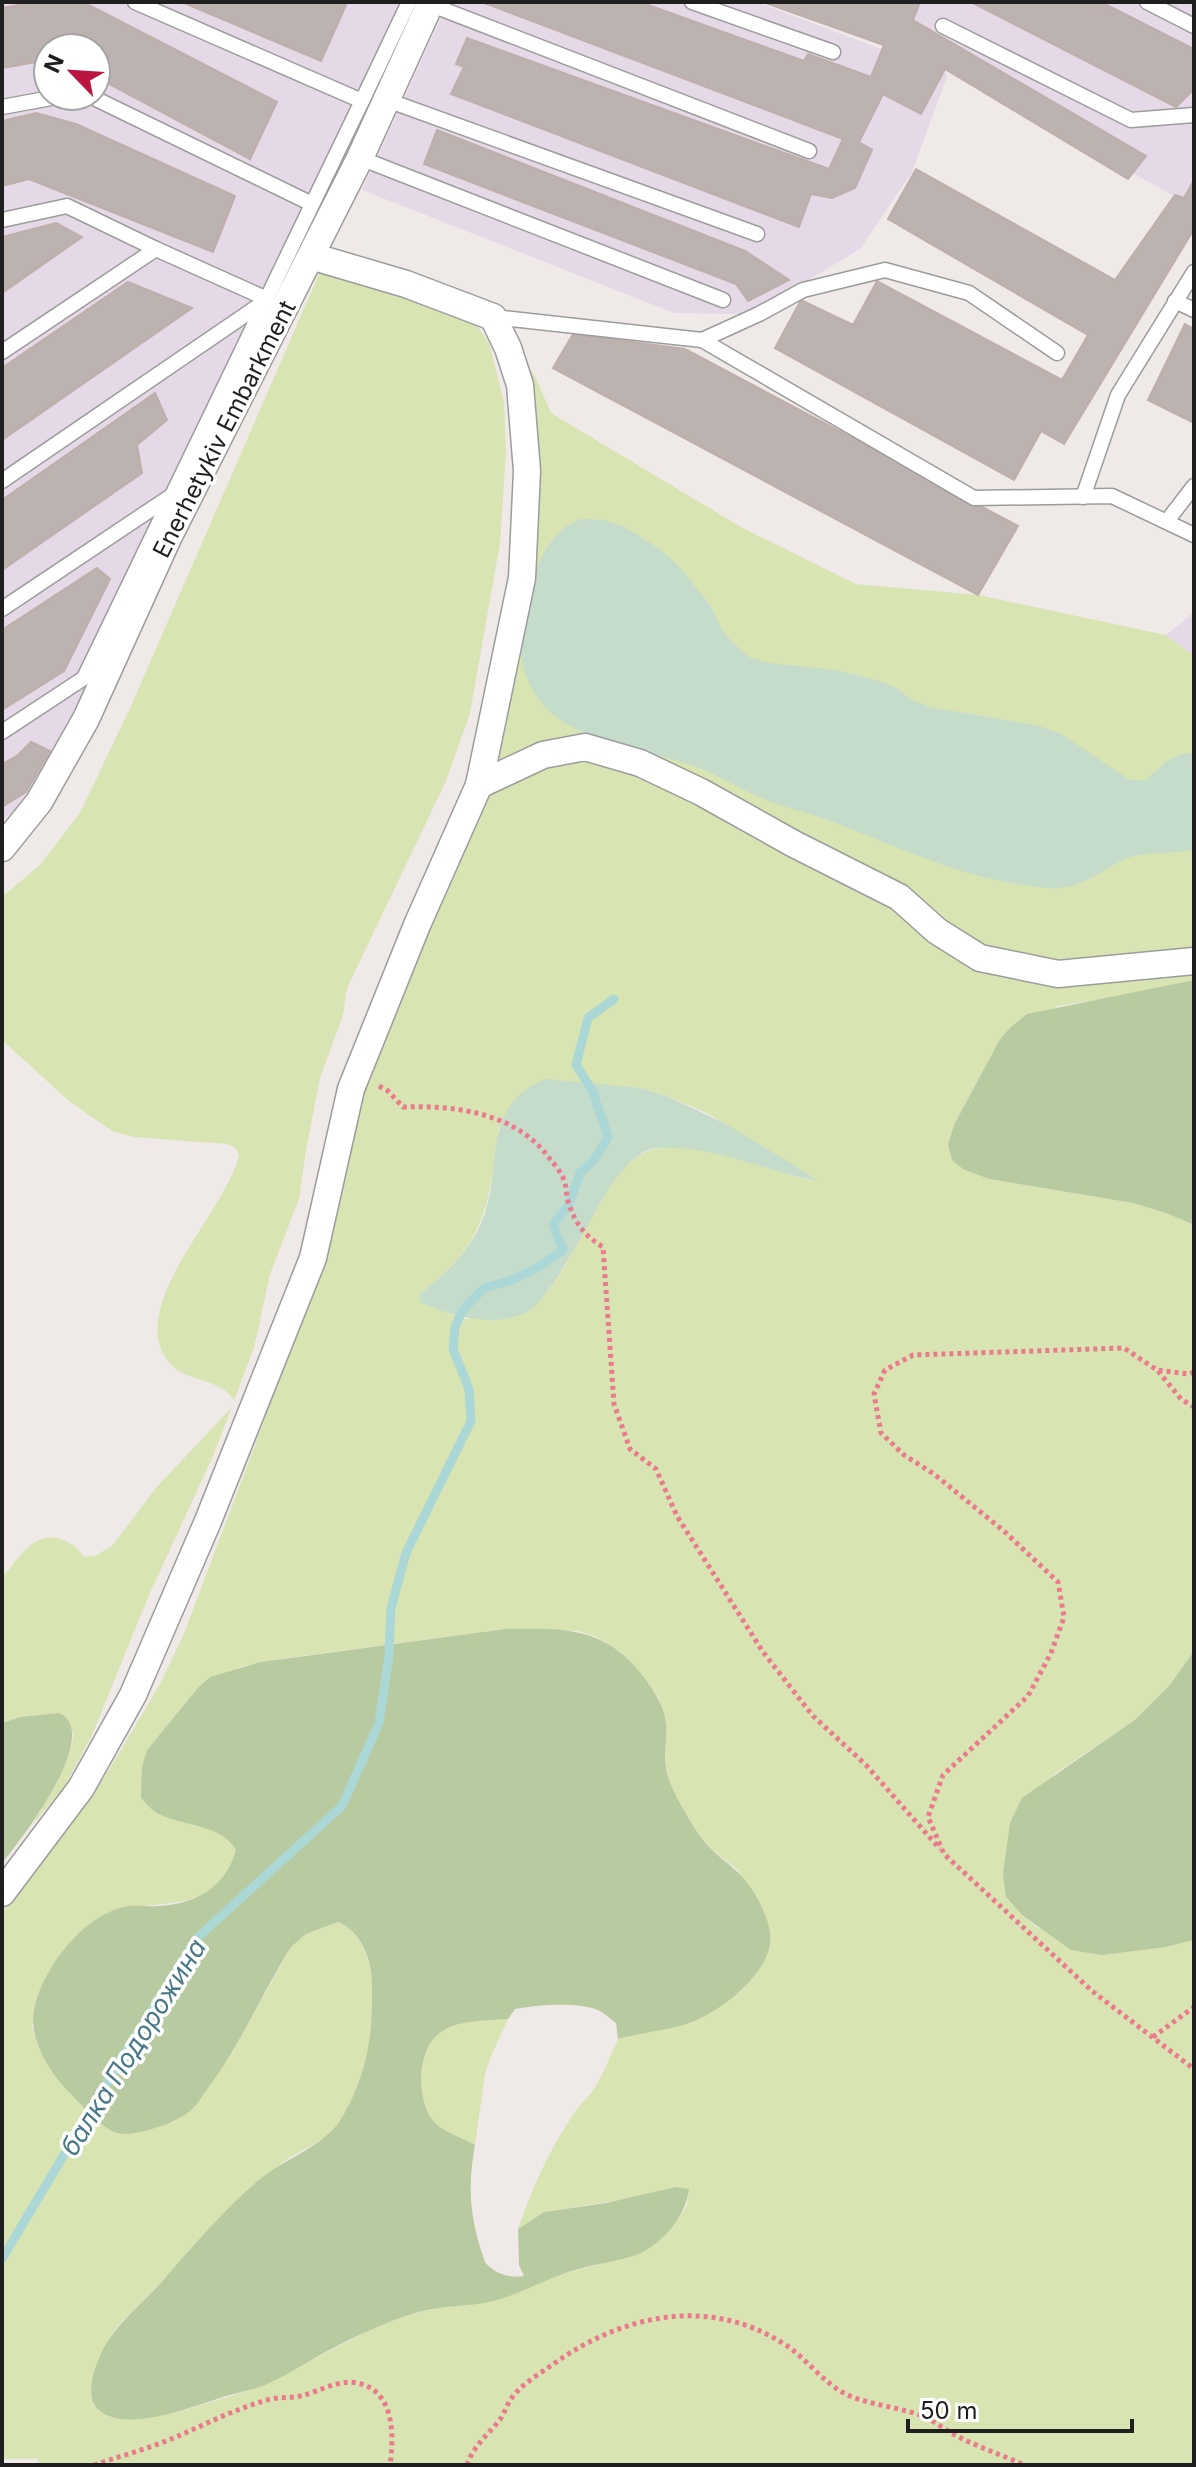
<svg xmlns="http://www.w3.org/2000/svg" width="1196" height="2467" font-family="Inter,sans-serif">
	<rect width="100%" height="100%" fill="#efeae7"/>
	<g fill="#e6d9e7" fill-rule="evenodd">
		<path d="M 2,2 L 402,2 L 34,797 L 2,820 ZM 48,48 L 96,48 L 96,96 L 48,96 Z"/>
		<path d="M 448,2 L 757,2 L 948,74 L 912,172 L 860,249 L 800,285 L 740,314 L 674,313 L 362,190 Z"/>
		<path d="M 768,2 L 1194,2 L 1194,207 L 949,72 Z"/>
		<path d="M 1194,612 L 1194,656 L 1166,635 Z"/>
	</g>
	<g fill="#d8e4b2" fill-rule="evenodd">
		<path d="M 320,272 L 451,313 L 477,326 L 489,343 L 504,402 L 506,451 L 500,543 L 470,713 L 446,781 L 347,988 L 343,1015 L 320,1078 L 306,1150 L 299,1199 L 270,1274 L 254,1348 L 234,1400 C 218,1376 183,1383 167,1360 C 127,1303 226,1212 239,1155 L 235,1147 L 227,1144 L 134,1137 L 112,1131 L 69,1101 L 2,1040 L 2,897 L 40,865 L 80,813 L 131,706 Z"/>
		<path d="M 519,354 L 534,374 L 551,413 L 741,527 L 856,584 L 978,595 L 1166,635 L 1194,656 L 1194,980 L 1135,994 L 1058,1006 L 1000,1039 L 954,1125 L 948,1144 L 989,1179 L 1133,1203 L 1166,1213 L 1194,1225 L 1194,1651 L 1169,1686 L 1136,1719 L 1053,1775 L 1006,1897 L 1022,1915 L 1038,1928 L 1166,1947 L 1194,1940 L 1194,2465 L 39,2465 L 38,2459 L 2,2459 L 2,1913 L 89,1801 L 118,1755 L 160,1684 L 183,1636 L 260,1432 L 319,1263 L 346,1139 L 456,837 L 523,555 ZM 640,1088 L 667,1096 L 707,1113 L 807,1173 L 814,1181 C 773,1173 680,1131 642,1154 C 614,1170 600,1204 584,1231 C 569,1258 553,1292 528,1311 L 466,1319 L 422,1303 L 419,1294 C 486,1246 489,1204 499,1127 ZM 505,1629 L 578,1631 L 597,1637 L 621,1652 L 659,1698 L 666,1722 L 665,1763 L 672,1790 L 695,1829 L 711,1849 L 738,1870 L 770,1946 L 755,1975 L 740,1992 L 645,2031 L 618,2039 C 610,2056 604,2073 594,2089 C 587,2099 577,2107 571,2118 C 548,2152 531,2191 518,2229 L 544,2212 L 689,2189 L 687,2205 L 679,2218 L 611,2261 L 420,2312 L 380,2325 L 257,2388 L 182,2411 L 158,2416 L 123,2419 L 107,2416 L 93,2403 C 98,2385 102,2353 110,2338 C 116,2325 137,2308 147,2297 C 190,2252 232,2204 281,2164 C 300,2148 325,2144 340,2122 C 351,2105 362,2081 367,2061 C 376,2020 383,1942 338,1922 L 306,1934 L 291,1947 L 233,2051 L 193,2109 L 81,2104 C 59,2081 41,2058 32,2026 L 107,1913 C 157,1896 218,1919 236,1850 L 230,1839 L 211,1830 L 147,1750 L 197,1689 L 241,1667 L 280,1659 Z"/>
		<path d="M 232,1407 L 213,1456 L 149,1595 L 92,1735 L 64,1788 L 31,1826 C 43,1807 75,1756 73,1734 C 72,1726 64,1719 59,1713 L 20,1717 L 2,1723 L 2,1578 C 22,1555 37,1524 71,1544 C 77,1547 80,1553 85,1557 L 95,1556 L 112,1546 L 156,1488 Z"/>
		<path d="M 508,2019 L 491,2056 L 485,2074 L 475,2145 C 463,2139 446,2133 436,2124 C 415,2103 416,2048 441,2032 C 460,2019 486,2020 508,2019 Z"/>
	</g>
	<g fill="#b8ca9f">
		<path d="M 1194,980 L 1194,1225 L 1166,1213 L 1133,1203 L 989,1179 L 963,1169 L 952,1160 L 948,1144 L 954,1125 L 1000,1039 L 1011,1027 L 1027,1014 Z"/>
		<path d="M 505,1629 C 566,1628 607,1626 646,1680 C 655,1693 664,1706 666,1723 C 667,1735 665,1748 665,1760 C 666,1776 673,1791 681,1805 C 690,1821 699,1837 712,1850 C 726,1863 741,1872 751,1888 C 761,1903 773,1927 770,1945 C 763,1980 715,2016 683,2025 C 662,2031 639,2033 618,2039 L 616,2023 C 611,2020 606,2014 600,2011 C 580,2001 537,2005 515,2009 L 508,2019 C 486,2021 460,2019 441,2032 C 416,2048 415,2103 436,2124 C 446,2133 463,2138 475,2145 C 467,2189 470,2220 485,2262 C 493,2273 511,2279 524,2276 L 519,2265 L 518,2229 L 544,2212 L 606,2203 L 676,2187 L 689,2189 C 686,2215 665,2241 641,2253 C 622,2261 599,2263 579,2269 C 548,2277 520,2295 489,2302 C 466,2307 442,2305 419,2312 C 384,2322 352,2338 320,2355 C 300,2366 279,2380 257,2388 C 247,2391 237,2393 226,2396 C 197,2405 115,2439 94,2404 C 85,2388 100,2351 110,2338 C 123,2319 142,2303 158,2286 C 190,2250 222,2211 259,2180 C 284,2159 316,2150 337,2125 C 342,2119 346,2110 350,2103 C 369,2064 373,2028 372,1985 C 372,1960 362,1932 338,1922 L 306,1934 L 291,1947 C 262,1993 241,2044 208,2088 C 202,2096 197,2106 189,2112 C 175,2122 162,2126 145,2131 C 135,2133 120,2137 110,2130 C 94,2120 79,2102 66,2089 C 45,2066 26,2033 36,2002 C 47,1963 87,1912 129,1906 C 139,1905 149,1907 159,1906 C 196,1904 226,1887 236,1850 C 222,1825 185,1826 161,1815 C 153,1812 147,1804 141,1798 L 142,1767 L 147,1750 L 197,1689 L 210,1677 L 261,1662 Z"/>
		<path d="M 1194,1651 L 1194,1940 L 1166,1947 L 1102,1955 L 1071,1950 L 1022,1915 L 1006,1897 L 1003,1874 L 1010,1823 L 1022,1798 L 1136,1719 L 1169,1686 Z"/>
		<path d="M 59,1713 C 104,1733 20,1841 2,1863 L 2,1723 L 20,1717 Z"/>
	</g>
	<g fill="#c5dccb">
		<path d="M 581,519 L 605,520 L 625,527 L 660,549 L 678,565 L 710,605 L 722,629 L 732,642 L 749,657 L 769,663 L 836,670 L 876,680 L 895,687 L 912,700 L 930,707 L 1036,725 L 1060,733 L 1130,780 L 1146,780 L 1167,761 L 1182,754 L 1194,753 L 1194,849 C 1172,856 1150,850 1128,858 C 1101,869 1082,890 1051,888 C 972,883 903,849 831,821 C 808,812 784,808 762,798 C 739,789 719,775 696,767 C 650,750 600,747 559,719 C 539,707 522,676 521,653 C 526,607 532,537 581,519 Z"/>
		<path d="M 545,1079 L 640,1088 L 667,1096 L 728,1125 L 807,1173 L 817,1181 C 768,1172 725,1150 675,1148 C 667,1148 658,1147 651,1149 C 636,1154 623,1169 614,1181 C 595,1207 552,1300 527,1312 C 492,1328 455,1317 421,1303 L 419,1294 C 447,1274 474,1247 485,1213 C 502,1160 482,1106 545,1079 Z"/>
	</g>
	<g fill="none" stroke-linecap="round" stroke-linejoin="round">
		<path stroke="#abd8d6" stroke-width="9" d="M 2,2259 L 118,2064 L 197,1938 L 342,1806 L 379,1723 L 389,1655 L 391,1608 L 406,1553 L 471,1421 L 469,1389 L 453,1349 L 455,1327 L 462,1311 L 484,1288 L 512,1280 L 539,1267 L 563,1250 L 553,1225 L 569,1204 L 580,1173 L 595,1159 L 608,1137 L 592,1090 L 576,1065 L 588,1018 L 614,999"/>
	</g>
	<g fill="#bcb2b0" stroke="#bfaeaa" stroke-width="2">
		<path d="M 34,2 L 83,2 L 277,102 L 250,159 L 96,77 L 96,48 L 48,48 L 48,60 L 2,68 L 2,8 Z"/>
		<path d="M 182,2 L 339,2 L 346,5 L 321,61 Z"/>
		<path d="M 482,2 L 640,2 L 804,61 L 808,54 L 871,77 L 884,45 L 763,2 L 920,2 L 913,20 L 1146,156 L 1128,179 L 945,69 L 921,114 L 883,94 L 859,142 L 872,150 L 855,188 L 832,198 L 811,194 L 799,227 L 451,94 L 464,67 L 456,64 L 467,38 L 829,169 L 843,139 Z"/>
		<path d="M 971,2 L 1101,2 L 1194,49 L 1194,89 L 1176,107 Z"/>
		<path d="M 36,113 L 76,124 L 235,196 L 213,252 L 29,179 L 2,186 L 2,121 Z"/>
		<path d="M 437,130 L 745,251 L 789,280 L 748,301 L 736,284 L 424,164 Z"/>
		<path d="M 916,169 L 1115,280 L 1175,195 L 1184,198 L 1194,180 L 1194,229 L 1064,444 L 1041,431 L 1014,480 L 775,348 L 801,300 L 853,325 L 877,281 L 1062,380 L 1088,335 L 888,219 Z"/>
		<path d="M 56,223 L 82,237 L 2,293 L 2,237 Z"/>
		<path d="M 128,282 L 192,308 L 2,440 L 2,368 Z"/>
		<path d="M 1185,324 L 1194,329 L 1194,423 L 1148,400 Z"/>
		<path d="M 573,334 L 685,349 L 1018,526 L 978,595 L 553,368 Z"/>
		<path d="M 155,393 L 167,420 L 137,445 L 142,473 L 2,570 L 2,500 Z"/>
		<path d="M 97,568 L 110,579 L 64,671 L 2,710 L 2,630 Z"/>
		<path d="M 31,742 L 50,751 L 26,792 L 2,807 L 2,764 L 17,756 Z"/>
	</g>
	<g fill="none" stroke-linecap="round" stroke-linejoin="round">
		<defs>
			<g id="lane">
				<path d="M 135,2 L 362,101 L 409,2"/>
				<path d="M 424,2 L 809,151"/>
				<path d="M 692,2 L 833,52"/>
				<path d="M 1147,2 L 1194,26"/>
				<path d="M 943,26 L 1131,120 L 1194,115"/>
				<path d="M 90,96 L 312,204"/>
				<path d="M 387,100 L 757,234"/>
				<path d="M 2,107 L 62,96"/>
				<path d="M 360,158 L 723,300"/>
				<path d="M 2,220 L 67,206 L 156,249"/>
				<path d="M 1175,301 L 1194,310"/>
				<path d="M 493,317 L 702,340 L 759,314 L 803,290 L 885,270 L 969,293 L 1057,353"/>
				<path d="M 702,340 L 974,498 L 1112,496 L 1194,535"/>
				<path d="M 2,352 L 156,249 L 267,299"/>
				<path d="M 2,481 L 267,300"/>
				<path d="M 1083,497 L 1118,395 L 1194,272"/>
				<path d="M 1167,521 L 1194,486"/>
				<path d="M 2,609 L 171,496"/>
				<path d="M 2,732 L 84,678 L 362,101"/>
			</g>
			<g id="street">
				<path d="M 479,785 L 543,755 L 585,747 L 640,763 L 701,792 L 794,844 L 899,897 L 937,931 L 980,958 L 1058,974 L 1194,961"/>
				<path d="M 2,848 L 39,802 L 86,719 L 168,538 L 360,158 L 431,2"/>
				<path d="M 2,1893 L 81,1788 L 133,1695 L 208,1521 L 313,1258 L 351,1089 L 417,925 L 479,785 L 522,578 L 527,471 L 520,385 L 508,348 L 493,317 L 406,284 L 311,256"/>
			</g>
		</defs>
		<use href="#lane" stroke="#9c9c9c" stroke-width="17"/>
		<use href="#street" stroke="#9c9c9c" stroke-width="29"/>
		<g stroke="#ec7a8d" stroke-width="5" stroke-dasharray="4 4" stroke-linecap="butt">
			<path d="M 379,1086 L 388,1091 L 403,1107 C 456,1105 517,1113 550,1159 C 555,1165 561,1172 564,1180 C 567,1188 566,1197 569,1204 C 576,1225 585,1236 603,1247 L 614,1404 L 630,1449 L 656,1469 L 677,1516 L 763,1652 L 813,1716 L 866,1765 L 940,1849"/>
			<path d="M 1158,1371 L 1181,1399 L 1194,1407"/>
			<path d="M 1194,1372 L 1189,1374 L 1157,1370 L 1124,1348 L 913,1355 L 885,1370 L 874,1394 L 881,1433 L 904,1455 L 934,1474 L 1005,1532 L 1058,1582 L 1064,1617 L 1051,1653 L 1028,1696 L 943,1775 L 928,1817 L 944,1854 L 1092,1991 L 1194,2069"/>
			<path d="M 1153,2037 L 1194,2007"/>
			<path d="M 94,2465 C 121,2456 150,2448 176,2437 C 206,2424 235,2409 267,2400 C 279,2396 292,2399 304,2395 C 320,2391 340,2379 357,2383 C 395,2390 394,2436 390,2465"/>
			<path d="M 467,2465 C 473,2447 487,2435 499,2421 C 505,2413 507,2403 514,2395 C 524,2383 539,2374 552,2365 C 621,2315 708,2295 784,2344 C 807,2358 824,2385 850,2396 C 872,2405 897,2407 920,2415 C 933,2420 945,2430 957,2436 C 978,2447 1002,2455 1024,2465"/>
		</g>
		<use href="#lane" stroke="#fff" stroke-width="14"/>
		<use href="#street" stroke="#fff" stroke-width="26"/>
	</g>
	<g text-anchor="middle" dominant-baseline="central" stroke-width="7" stroke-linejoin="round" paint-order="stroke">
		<g font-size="24" fill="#1f1f1f" stroke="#fff">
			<text transform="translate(224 429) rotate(-63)">Enerhetykiv Embarkment</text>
		</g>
		<g font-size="26" font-style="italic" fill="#477988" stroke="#fff">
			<text transform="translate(133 2047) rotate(-58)">балка Подорожина</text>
		</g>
	</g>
	<rect width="1196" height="2467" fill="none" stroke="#1f1f1f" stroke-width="8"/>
	<g transform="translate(72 72) rotate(295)"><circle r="38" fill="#ffffff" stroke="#a5a5a5" stroke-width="2"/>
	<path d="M0-6L14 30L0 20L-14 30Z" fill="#bb1441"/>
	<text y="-12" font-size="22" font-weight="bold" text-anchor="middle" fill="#1f1f1f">N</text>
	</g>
	<path d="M908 2419v12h224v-12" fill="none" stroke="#1f1f1f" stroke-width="4"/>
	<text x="920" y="2419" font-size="24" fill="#1f1f1f" stroke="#ffffff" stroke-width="6" paint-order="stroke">50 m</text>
</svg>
